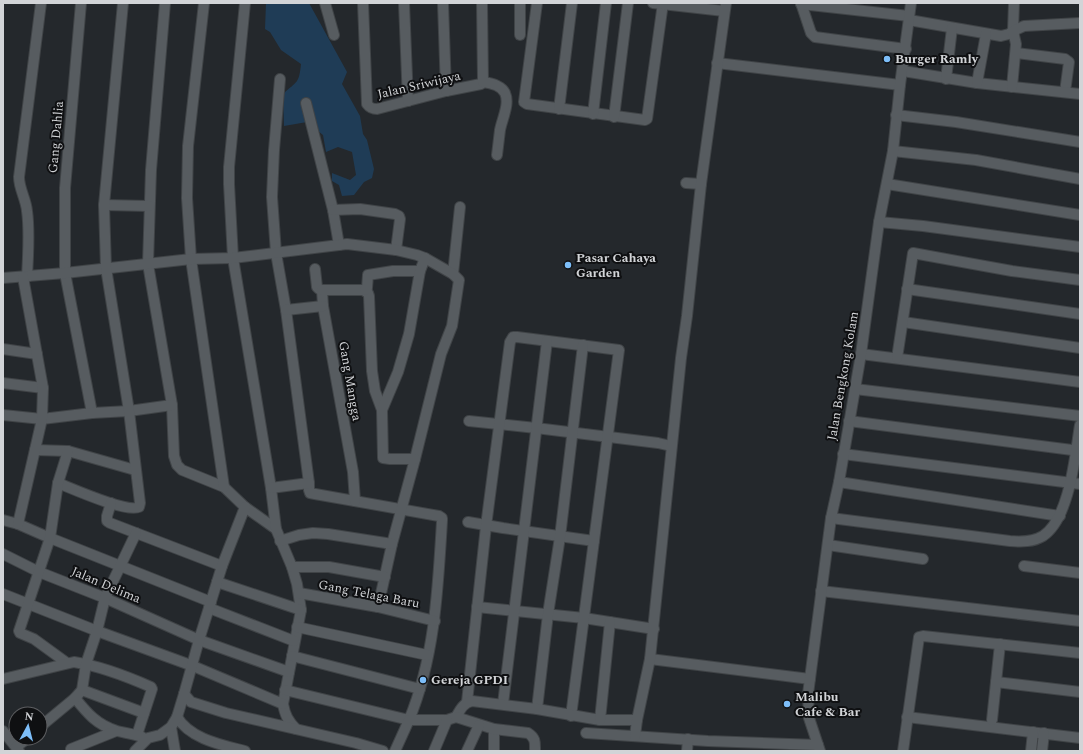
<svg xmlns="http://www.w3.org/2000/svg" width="1083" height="754" font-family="Spectral,serif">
	<rect width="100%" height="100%" fill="#24282c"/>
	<path fill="#1f3c56" d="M 266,3 L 309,3 L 347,72 L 342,84 L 360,116 L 363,134 L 367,140 L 374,169 L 372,178 L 364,182 L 354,195 L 342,196 L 339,185 L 332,181 L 332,173 L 350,180 L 356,175 L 352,152 L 338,147 L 326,152 L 323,135 L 307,122 L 284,126 L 283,94 C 297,81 299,84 301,64 L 281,50 L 270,32 L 265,29 Z"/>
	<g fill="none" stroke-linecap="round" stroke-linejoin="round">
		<defs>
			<g id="minor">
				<path d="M 81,3 L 65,188 L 65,273 L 92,413"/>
				<path d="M 165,3 L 151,170 L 148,264 L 172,405 L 174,456 L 177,465 L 182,470 L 224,487 L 245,507 L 276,529"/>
				<path d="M 204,3 L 188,146 L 187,198 L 191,259 L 224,487"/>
				<path d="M 245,3 L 229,167 L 229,184 L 233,258 L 271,488 L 276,529 L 292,567 L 297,584 L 301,610 L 283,704 C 285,715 288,721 296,729"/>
				<path d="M 325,3 L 334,35"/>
				<path d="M 363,3 L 367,104 C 370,108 372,109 377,109 L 446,91 L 481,84 L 483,82"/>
				<path d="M 404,3 L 408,101"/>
				<path d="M 443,3 L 446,91"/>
				<path d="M 482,3 L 483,82 C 491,83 501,85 505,93 C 510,104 502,119 500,130 C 499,138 498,147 497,155"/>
				<path d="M 537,3 L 524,102 L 527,104 L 645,120 L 647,119 L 663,3"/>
				<path d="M 653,3 L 724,11"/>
				<path d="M 801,3 L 811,33 L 815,37 L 906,49"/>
				<path d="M 801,4 L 909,16"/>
				<path d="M 909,20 L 1001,36 L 1009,34 L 1013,31 L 1014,3"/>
				<path d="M 520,35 L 520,3"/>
				<path d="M 1016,53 L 1065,59 L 1069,62 L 1065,92"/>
				<path d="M 717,63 L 900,85"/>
				<path d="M 903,71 L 977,83 L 1080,94"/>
				<path d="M 280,79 L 274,150 L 272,197 L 276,253 L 286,310 L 309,483 L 309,490 L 310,493 L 315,494 L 439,516 L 442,518 L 442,521 C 438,588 435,657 409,720 L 285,690"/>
				<path d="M 946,79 L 952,28"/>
				<path d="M 977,83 L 986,34"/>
				<path d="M 1012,87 L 1016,44 L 1013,31 L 1024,26 L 1080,23"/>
				<path d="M 306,103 L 333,210 L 339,245"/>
				<path d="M 559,109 L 572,3"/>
				<path d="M 593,114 L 606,3"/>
				<path d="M 896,115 L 956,122 L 1080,142"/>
				<path d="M 614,117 L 628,3"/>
				<path d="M 893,151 L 976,160 L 1080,179"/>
				<path d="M 686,183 L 701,184"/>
				<path d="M 887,184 L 1080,215"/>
				<path d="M 104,205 L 149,206"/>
				<path d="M 333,210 L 360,209 L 395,214 L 399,216 L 400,219 L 396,250"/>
				<path d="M 879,222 L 923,226 L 1080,247"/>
				<path d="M 315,269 L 317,287 L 319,289 L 322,290 L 323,306 L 353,472 L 355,501"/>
				<path d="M 453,274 L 460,207"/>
				<path d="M 27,277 C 28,255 30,232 27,211 C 26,199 19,189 19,177 L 41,3"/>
				<path d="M 3,278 L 65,273 L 191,259 L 233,258 L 347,244 L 396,250 L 417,255 L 425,258 L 453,274 L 459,280 L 452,326 L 441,354 L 415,459 L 392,544 L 378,607"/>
				<path d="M 907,289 L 1080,314"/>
				<path d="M 322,290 L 363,290 L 368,293 L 369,296 L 372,371 L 375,391 L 382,410"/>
				<path d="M 365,290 L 367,288 L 368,275 L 393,271 L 420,271"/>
				<path d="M 286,310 L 323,306"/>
				<path d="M 903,322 L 1080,348"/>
				<path d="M 3,349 L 37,354"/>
				<path d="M 861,354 L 1080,382"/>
				<path d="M 897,358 L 913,253 L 1012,271 L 1080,280"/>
				<path d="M 3,383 L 43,388"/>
				<path d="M 855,389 L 1080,416"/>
				<path d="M 3,415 L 42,419 L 92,413 L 129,411 L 172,405"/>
				<path d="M 469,421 L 536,428 L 658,443 L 671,446"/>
				<path d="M 849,421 L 1080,451"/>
				<path d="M 35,450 L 68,451 L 135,470"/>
				<path d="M 843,454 L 1080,484"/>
				<path d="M 415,459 L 390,459 L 383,458 L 382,410 L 398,372 L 409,334 L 420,271 L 425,258"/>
				<path d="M 839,482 L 1060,516"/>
				<path d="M 58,483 C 73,489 127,513 139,507 L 140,503 L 129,411 L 106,268 L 104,205 L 123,3"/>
				<path d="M 271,488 L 309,483"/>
				<path d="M 111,503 L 107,516 L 107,521 L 110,523 L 222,566"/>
				<path d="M 831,518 L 1010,541 C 1022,542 1033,542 1043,536 C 1070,518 1075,455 1080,425"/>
				<path d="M 3,520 L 18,524 L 50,538 L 211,602"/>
				<path d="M 468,522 L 503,528 L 594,541"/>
				<path d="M 18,524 L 42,419 L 43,388 L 23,277"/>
				<path d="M 280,541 L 299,535 L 313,533 L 328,534 L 392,544"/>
				<path d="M 828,545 L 923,559"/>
				<path d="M 3,554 L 39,572 L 105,598 L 199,640 L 289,672"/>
				<path d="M 1024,566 L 1080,573"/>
				<path d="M 292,567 L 329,567 L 385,577"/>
				<path d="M 217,582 L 301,610"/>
				<path d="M 821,591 L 1080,621"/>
				<path d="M 299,593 L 378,607 L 435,621"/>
				<path d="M 3,594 L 97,631 L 193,666 L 283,704"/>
				<path d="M 477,607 L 584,618 L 654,629"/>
				<path d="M 209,608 L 294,641"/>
				<path d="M 297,627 L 427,655"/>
				<path d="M 292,656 L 420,689"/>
				<path d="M 650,659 L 810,679"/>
				<path d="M 67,663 L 34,639 L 20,633 L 19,631 L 50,538 L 58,483 L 68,451"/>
				<path d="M 3,679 L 74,662 C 100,666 126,676 151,687 L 152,689 L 137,735"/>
				<path d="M 996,682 L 1080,692"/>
				<path d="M 82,690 L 144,713"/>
				<path d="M 184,694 L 191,702 L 226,713 L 356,743 L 383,751"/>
				<path d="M 75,698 C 87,713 97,725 117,731 C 125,733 134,734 142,737"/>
				<path d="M 467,702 L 486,526 L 510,342 L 513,337 L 517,337 L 619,350 L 571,716"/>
				<path d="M 503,704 L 547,341"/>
				<path d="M 537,709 L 548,614 L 560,537 L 583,345"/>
				<path d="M 177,717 C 190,739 222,745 245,751"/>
				<path d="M 456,717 C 460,710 463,703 472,701 L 537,709 L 600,720 L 637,720"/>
				<path d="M 907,717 L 1080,738"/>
				<path d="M 600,720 L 610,622"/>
				<path d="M 992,720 L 1000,644"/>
				<path d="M 40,727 L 75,698 L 82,690 L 86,664 L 97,631 L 105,598 L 136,533"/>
				<path d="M 171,727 L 175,751"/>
				<path d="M 494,729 L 494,751"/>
				<path d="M 3,731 L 19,751"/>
				<path d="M 586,733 L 708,741 L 818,745"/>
				<path d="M 635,736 L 637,720 L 650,659 L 681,358 L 687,316 L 701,184 L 726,3"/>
				<path d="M 16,747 L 28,738"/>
				<path d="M 71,749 L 116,731"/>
				<path d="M 135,751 L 148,738 L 160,735 L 171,727 L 177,717 L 184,694 L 199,640 L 222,566 L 245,507"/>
				<path d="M 395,751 L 409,720 L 447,720 L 456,717 L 494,729 L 528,733 C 536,738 535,743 535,751"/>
				<path d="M 434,751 L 447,720"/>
				<path d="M 467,751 L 479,725"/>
				<path d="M 687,751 L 688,739"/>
				<path d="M 820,751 L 809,718 L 808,694 L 831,518 L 839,482 L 861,354 L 879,222 L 893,151 L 900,85 L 911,3"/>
				<path d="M 903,751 L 919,637 L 923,636 L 1080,653"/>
				<path d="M 1031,751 L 1033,732"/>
				<path d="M 1042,751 L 1044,733"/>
			</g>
		</defs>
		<use href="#minor" stroke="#404447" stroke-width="12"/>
		<use href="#minor" stroke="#575c60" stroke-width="10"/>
	</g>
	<g fill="#7dbef9" stroke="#0f1012" stroke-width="1.5">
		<circle cx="887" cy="59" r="4"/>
		<circle cx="568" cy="265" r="4"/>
		<circle cx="423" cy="680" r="4"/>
		<circle cx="787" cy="704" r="4"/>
	</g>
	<g text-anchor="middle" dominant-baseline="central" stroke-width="4" stroke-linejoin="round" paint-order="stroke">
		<g font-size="13" font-weight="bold" fill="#d2d4d7" stroke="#0f1012" text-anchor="start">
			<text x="895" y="59">Burger Ramly</text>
			<text x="576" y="258">Pasar Cahaya<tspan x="576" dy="15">Garden</tspan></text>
			<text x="431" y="680">Gereja GPDI</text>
			<text x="795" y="697">Malibu<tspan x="795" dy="15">Cafe &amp; Bar</tspan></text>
		</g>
		<g font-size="13" fill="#d2d4d7" stroke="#0f1012">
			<text transform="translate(419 85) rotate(-13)">Jalan Sriwijaya</text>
			<text transform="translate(56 137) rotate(-85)">Gang Dahlia</text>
			<text transform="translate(843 376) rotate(-80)">Jalan Bengkong Kolam</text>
			<text transform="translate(350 381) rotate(80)">Gang Mangga</text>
			<text transform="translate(106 585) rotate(23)">Jalan Delima</text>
			<text transform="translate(369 594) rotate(11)">Gang Telaga Baru</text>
		</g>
	</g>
	<rect width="1083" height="754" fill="none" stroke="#d2d4d7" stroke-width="8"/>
	<g transform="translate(28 726) rotate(7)"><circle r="19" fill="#0f1012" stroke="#5d5e61"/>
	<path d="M0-3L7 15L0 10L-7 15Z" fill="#7dbef9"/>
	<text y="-6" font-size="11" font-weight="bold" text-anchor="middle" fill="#d2d4d7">N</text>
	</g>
</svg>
